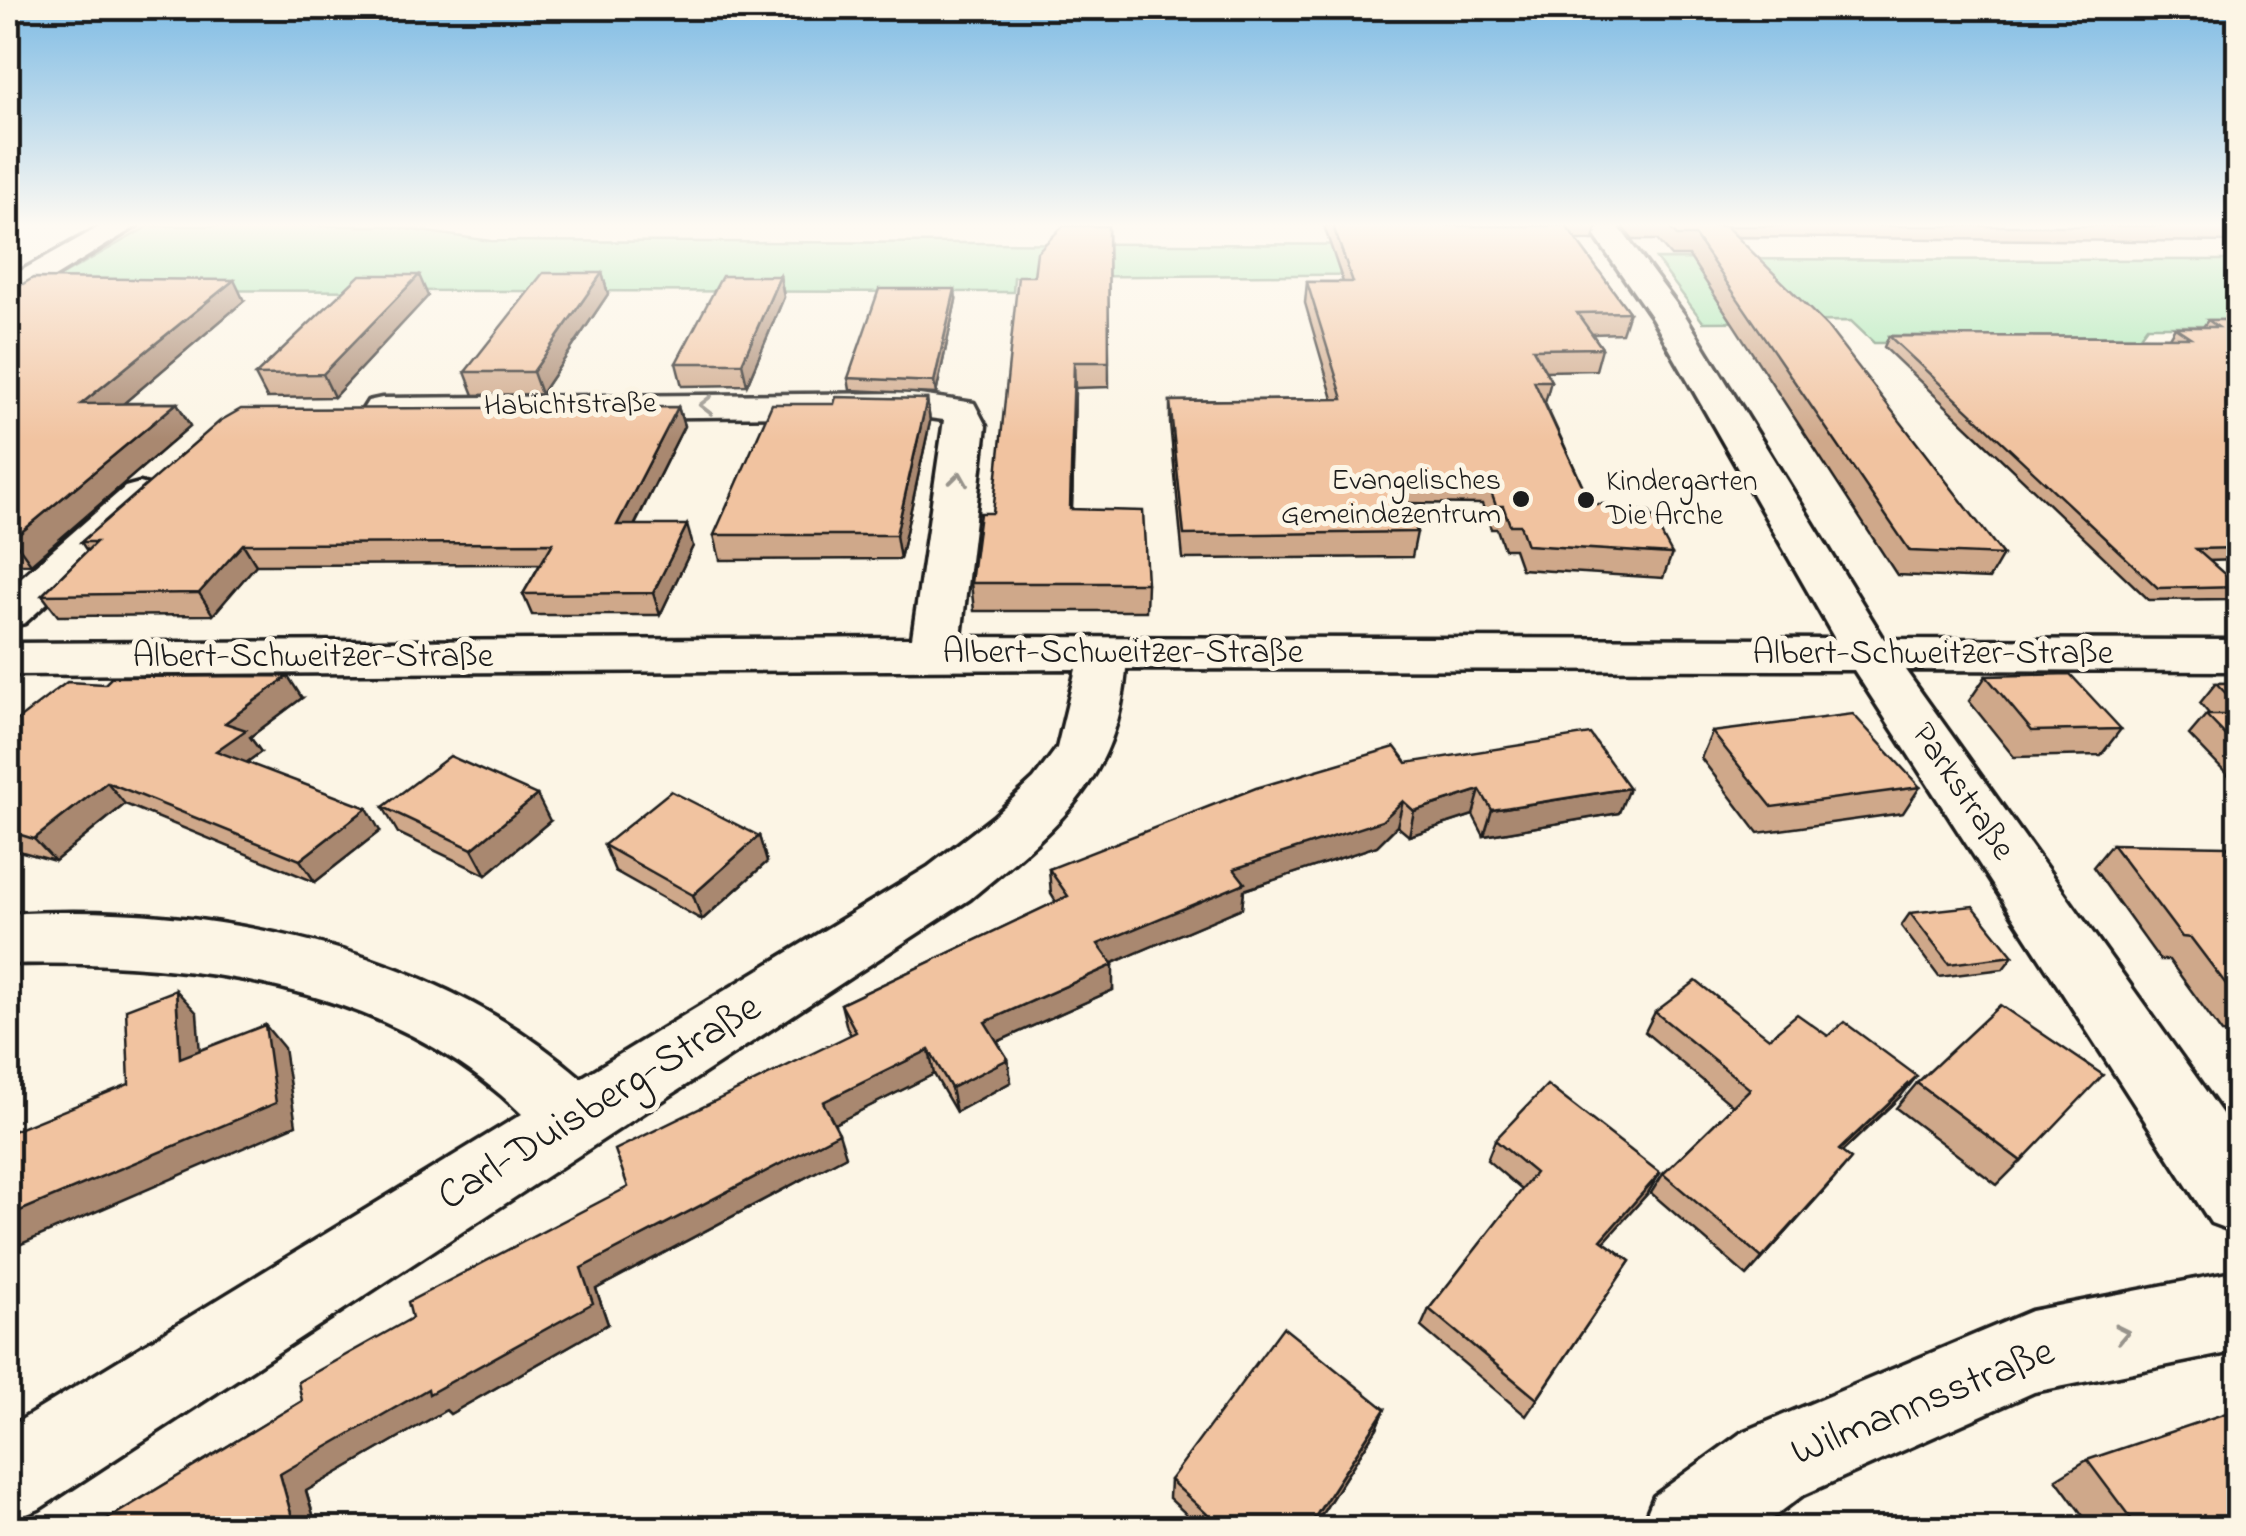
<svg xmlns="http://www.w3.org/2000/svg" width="2246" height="1536" font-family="'Indie Flower',sans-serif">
	<rect width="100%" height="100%" fill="#fcf5e5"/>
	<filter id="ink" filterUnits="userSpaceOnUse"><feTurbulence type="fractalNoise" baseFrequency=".01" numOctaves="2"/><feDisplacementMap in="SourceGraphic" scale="20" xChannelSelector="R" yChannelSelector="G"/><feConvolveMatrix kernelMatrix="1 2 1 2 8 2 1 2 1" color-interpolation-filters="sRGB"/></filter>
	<g filter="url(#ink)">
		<g fill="#a4e7b2" stroke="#608267" stroke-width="2.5">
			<path d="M 149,226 L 385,226 L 491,241 L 1421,245 L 1437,274 L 1014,277 L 1013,292 L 36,290 Z"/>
			<path d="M 1656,259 L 2238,260 L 2238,326 L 2147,326 L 2136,341 L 1874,343 L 1851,321 L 1703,322 Z"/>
		</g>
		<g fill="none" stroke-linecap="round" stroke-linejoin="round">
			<defs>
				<g id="minor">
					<path d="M 101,226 L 137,226 L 20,298 L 8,301 L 8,278 Z"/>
					<path d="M 1588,226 L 1618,226 L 1686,317 L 1884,639 L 2238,640 L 2238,671 L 1905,670 L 2238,1136 L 2238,1233 L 2211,1223 L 1854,670 L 1126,669 C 1117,784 1053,830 970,899 L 39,1509 L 8,1522 L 8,1428 L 522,1114 C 386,982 188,960 8,964 L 8,914 C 204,902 430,945 581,1078 L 928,867 L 993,817 L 1034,779 L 1057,748 L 1076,669 L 8,675 L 8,643 L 912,638 L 944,420 L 906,415 L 382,420 L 368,417 L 363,409 L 368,401 L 382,398 L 906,393 L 974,403 L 986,426 L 961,637 L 1835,639 L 1652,318 Z"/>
					<path d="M 140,483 L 155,487 L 161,496 L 155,505 L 25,623 L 8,627 L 8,589 L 125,487 Z"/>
					<path d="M 2238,1271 L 2238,1351 L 2034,1392 L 1803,1495 L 1759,1528 L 1641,1528 L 1654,1496 L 1741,1433 L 2031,1311 Z"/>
				</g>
			</defs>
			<use href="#minor" stroke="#1c1c1c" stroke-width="7"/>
			<use href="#minor" fill="#fcf5e5" fill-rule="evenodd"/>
		</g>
		<g fill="#cfa88a" stroke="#1c1c1c" stroke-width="2.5">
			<path d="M 1108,226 L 1109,387 L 1075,388 L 1072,510 L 1147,583 L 1146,611 L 974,611 L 971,583 L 993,513 L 1034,276 Z"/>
			<path d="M 1324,226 L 1597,226 L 1593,240 L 1576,240 L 1629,312 L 1622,333 L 1592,334 L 1602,348 L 1596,370 L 1545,371 L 1551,381 L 1545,403 L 1591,504 L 1614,511 L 1672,554 L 1663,578 L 1521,569 L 1514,549 L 1504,549 L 1497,529 L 1491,529 L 1482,504 L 1407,503 L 1417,532 L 1412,557 L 1183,559 L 1170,423 L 1170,401 L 1333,399 L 1305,303 L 1307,282 L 1343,282 Z"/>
			<path d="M 1621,226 L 2238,226 L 2238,242 L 1737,237 L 2003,555 L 1989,579 L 1897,575 L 1689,256 L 1671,256 L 1657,240 L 1633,240 Z"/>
			<path d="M 602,273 L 608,294 L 541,394 L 474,395 L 465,372 Z"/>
			<path d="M 780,276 L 784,297 L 747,385 L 682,386 L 676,363 Z"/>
			<path d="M 8,293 L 244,301 L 124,403 L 177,403 L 190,426 L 31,564 L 8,564 Z"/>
			<path d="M 428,296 L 334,397 L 267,398 L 255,375 Z"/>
			<path d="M 956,300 L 936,394 L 850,390 L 848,378 Z"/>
			<path d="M 2208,320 L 2238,320 L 2238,560 L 2209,561 L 2238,587 L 2229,599 L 2149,600 L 1884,347 L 1889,336 L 2169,337 L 2175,327 L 2203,327 Z"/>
			<path d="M 927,399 L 930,422 L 900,559 L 720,560 L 714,535 L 834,404 Z"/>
			<path d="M 678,407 L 684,426 L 635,525 L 693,546 L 660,615 L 532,615 L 523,594 L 540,564 L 256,565 L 213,615 L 58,616 L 42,595 L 87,551 L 81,542 Z"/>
			<path d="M 1986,676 L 2121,729 L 2101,755 L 2014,757 L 1969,701 Z"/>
			<path d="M 2216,683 L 2238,683 L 2238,786 L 2189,735 L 2206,715 L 2210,715 L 2200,703 Z"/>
			<path d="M 302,698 L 250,737 L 261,752 L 247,762 L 380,831 L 315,882 L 125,804 L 55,861 L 8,848 L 8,727 Z"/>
			<path d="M 1712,732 L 1920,787 L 1903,813 L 1758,833 L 1701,758 Z"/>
			<path d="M 1407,763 L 1619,813 L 1484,836 L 1473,815 L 1409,836 L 1397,826 L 1377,846 L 1244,890 L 1242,908 L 1112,963 L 1113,990 L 997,1042 L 1008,1059 L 1011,1082 L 956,1112 L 934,1074 L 834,1124 L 846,1156 L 596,1289 L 608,1324 L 450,1414 L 446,1410 L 306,1491 L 317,1528 L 93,1528 L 302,1401 L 412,1318 L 628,1187 L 851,1035 L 847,1028 L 841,1004 L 1056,902 L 1051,894 L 1049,869 Z"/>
			<path d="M 383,807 L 550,821 L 486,875 L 398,833 Z"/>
			<path d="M 759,836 L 767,862 L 702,920 L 615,871 L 604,845 Z"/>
			<path d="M 2112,844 L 2238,860 L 2238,1038 L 2235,1034 L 2222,1033 L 2169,960 L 2160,960 L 2093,867 Z"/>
			<path d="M 1910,913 L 2013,956 L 2003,969 L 1939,977 L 1901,926 Z"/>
			<path d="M 1655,1012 L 1769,1038 L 1901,1096 L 1842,1152 L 1835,1178 L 1747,1276 L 1651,1193 L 1663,1174 L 1733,1106 L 1645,1032 Z"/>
			<path d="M 1917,1083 L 2021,1161 L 1997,1185 L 1896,1108 Z"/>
			<path d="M 1495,1140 L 1648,1193 L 1604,1242 L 1630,1261 L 1526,1416 L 1421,1327 L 1429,1309 L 1522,1190 L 1487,1160 Z"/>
			<path d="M 1385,1409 L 1377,1428 L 1313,1528 L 1201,1528 L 1169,1498 L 1170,1480 Z"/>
			<path d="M 2087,1460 L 2238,1528 L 2092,1528 L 2056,1479 Z"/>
		</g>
		<g fill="#a98870" stroke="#1c1c1c" stroke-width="2.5">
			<path d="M 602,273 L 608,294 L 541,394 L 533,372 Z"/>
			<path d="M 419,275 L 428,296 L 334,397 L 323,374 Z"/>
			<path d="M 780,276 L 784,297 L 747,385 L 742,363 Z"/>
			<path d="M 234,280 L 244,301 L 96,427 L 81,404 Z"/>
			<path d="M 955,289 L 956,300 L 936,394 L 934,382 Z"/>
			<path d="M 1074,362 L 1075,388 L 1071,537 L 1070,509 Z"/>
			<path d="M 927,399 L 930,422 L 900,559 L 896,535 Z"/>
			<path d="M 177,403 L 190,426 L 31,564 L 13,539 Z"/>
			<path d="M 678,407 L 684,426 L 624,546 L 617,525 Z"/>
			<path d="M 687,525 L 693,546 L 660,615 L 653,593 Z"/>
			<path d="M 243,544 L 256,565 L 213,615 L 199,593 Z"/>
			<path d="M 288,676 L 302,698 L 250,737 L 261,752 L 232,773 L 216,751 L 225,723 Z"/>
			<path d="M 107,782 L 125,804 L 55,861 L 34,839 Z"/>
			<path d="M 1629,788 L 1619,813 L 1484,836 L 1492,810 Z"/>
			<path d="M 1480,790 L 1473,815 L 1409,836 L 1414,811 Z"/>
			<path d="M 537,795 L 550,821 L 486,875 L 472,849 Z"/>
			<path d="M 1403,801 L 1397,826 L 1377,846 L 1244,890 L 1242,908 L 1099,969 L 1098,944 L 1234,869 Z"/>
			<path d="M 367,808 L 380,831 L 315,882 L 300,860 Z"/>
			<path d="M 759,836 L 767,862 L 702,920 L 693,895 Z"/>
			<path d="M 1113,965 L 1113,990 L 988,1046 L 985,1022 Z"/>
			<path d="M 176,990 L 197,1013 L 202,1081 L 180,1058 Z"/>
			<path d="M 265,1025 L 284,1048 L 296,1125 L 19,1245 L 12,1240 L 8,1242 L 8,1216 Z"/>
			<path d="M 929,1050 L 934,1074 L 830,1126 L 823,1102 Z"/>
			<path d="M 1008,1059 L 1011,1082 L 956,1112 L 951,1088 Z"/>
			<path d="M 1917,1076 L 1901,1096 L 1824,1169 L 1839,1150 Z"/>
			<path d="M 839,1133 L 846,1156 L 596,1289 L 608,1324 L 450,1414 L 446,1410 L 306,1491 L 317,1528 L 295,1528 L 280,1474 L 581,1268 Z"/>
			<path d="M 1851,1159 L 1835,1178 L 1747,1276 L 1762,1258 Z"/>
			<path d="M 1660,1173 L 1648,1193 L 1589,1259 L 1601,1240 Z"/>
			<path d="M 1385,1409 L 1377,1428 L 1313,1528 L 1308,1528 Z"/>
		</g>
		<g fill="#f1c3a0" stroke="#1c1c1c" stroke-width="2.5">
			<path d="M 1063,226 L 1108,226 L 1109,362 L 1074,362 L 1070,509 L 1143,511 L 1147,583 L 971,583 L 980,513 L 993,513 L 1018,276 L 1034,276 L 1037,252 Z"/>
			<path d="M 1333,226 L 1566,226 L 1629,312 L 1577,313 L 1602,348 L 1533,349 L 1551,381 L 1534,381 L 1591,504 L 1611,504 L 1614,511 L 1649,511 L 1672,554 L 1527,545 L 1520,525 L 1510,525 L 1503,506 L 1496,506 L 1487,481 L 1399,480 L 1417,532 L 1184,535 L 1170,401 L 1343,399 L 1307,282 L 1353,282 Z"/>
			<path d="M 1668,226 L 1726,226 L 1827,326 L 2003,555 L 1910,551 L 1695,236 L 1677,236 Z"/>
			<path d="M 543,273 L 602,273 L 533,372 L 465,372 Z"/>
			<path d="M 360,275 L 419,275 L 323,374 L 255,375 Z"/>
			<path d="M 722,276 L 780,276 L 742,363 L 676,363 Z"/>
			<path d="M 33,278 L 234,280 L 81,404 L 177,403 L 13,539 L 8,539 L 8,293 Z"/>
			<path d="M 879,289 L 955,289 L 934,382 L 848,378 Z"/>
			<path d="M 2208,320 L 2238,320 L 2238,548 L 2196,549 L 2238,586 L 2158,588 L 1889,336 L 2190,337 L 2175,327 L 2218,327 Z"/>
			<path d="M 836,397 L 927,399 L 896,535 L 714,535 L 772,404 L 834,404 Z"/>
			<path d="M 678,407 L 617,525 L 687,525 L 653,593 L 523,594 L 553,543 L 243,544 L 199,593 L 42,595 L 96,542 L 81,542 L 220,421 L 241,409 Z"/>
			<path d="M 2070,674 L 2121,729 L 2032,731 L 1986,676 Z"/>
			<path d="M 288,676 L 225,723 L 246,730 L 216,751 L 367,808 L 300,860 L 107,782 L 34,839 L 8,831 L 8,727 L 67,682 L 105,684 L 112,677 Z"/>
			<path d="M 2216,683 L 2238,683 L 2238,706 Z"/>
			<path d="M 1853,714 L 1920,787 L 1772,807 L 1712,732 Z"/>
			<path d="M 2206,715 L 2238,715 L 2238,748 Z"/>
			<path d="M 1590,734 L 1629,788 L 1492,810 L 1480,790 L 1414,811 L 1403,801 L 1382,821 L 1234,869 L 1245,883 L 1098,944 L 1113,965 L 985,1022 L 1008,1059 L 951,1088 L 929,1050 L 823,1102 L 839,1133 L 581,1268 L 593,1303 L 429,1394 L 428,1389 L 280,1474 L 295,1528 L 93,1528 L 302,1401 L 298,1382 L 412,1318 L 408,1302 L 628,1187 L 615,1150 L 856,1032 L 841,1004 L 1068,896 L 1049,869 L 1256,788 L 1395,747 L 1407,763 Z"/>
			<path d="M 450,756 L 537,795 L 472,849 L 383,807 Z"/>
			<path d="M 671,791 L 759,836 L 693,895 L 604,845 Z"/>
			<path d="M 2112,844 L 2227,846 L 2238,860 L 2238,1000 L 2191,938 L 2182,937 Z"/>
			<path d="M 1973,906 L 2013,956 L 1949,964 L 1910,913 Z"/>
			<path d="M 1696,981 L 1769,1038 L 1797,1014 L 1828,1036 L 1844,1022 L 1917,1076 L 1839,1150 L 1851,1159 L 1762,1258 L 1663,1174 L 1750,1089 L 1655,1012 Z"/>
			<path d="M 176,990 L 180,1058 L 265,1025 L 276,1103 L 8,1216 L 8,1133 L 129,1084 L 126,1009 Z"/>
			<path d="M 2000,1005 L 2103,1075 L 2021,1161 L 1917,1083 Z"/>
			<path d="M 1547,1085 L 1660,1173 L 1601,1240 L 1630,1261 L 1537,1399 L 1429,1309 L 1535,1173 L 1495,1140 Z"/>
			<path d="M 1283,1327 L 1385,1409 L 1308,1528 L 1222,1528 L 1170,1480 Z"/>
			<path d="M 2238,1409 L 2238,1528 L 2138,1528 L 2087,1460 Z"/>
		</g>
		<defs><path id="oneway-chevron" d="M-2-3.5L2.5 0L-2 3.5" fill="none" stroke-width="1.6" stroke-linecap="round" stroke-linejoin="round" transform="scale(2.5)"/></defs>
		<g stroke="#97938b">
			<use href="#oneway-chevron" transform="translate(706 405) rotate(180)"/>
			<use href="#oneway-chevron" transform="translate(959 479) rotate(-82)"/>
			<use href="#oneway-chevron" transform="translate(2122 1333) rotate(-12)"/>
		</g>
	</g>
	<linearGradient id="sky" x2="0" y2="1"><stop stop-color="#7ebbe4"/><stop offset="0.51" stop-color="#fefaf3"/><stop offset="1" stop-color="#fefaf3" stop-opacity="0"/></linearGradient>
	<rect width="2246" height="441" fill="url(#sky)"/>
	<g fill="#1c1c1c" stroke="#fcf5e5" stroke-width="4">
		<circle cx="1521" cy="499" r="10"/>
		<circle cx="1586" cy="500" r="10"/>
	</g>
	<g text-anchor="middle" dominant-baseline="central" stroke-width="10" stroke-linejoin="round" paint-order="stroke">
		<g font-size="30" fill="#1c1c1c" stroke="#fcf5e5">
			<text transform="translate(570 406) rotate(-1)">Habichtstraße</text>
		</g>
		<g font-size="30" fill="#1c1c1c" stroke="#fcf5e5" text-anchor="end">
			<text x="1501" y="482">Evangelisches<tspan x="1501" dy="34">Gemeindezentrum</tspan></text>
			<text x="1606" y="483" text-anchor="start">Kindergarten<tspan x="1606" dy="34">Die Arche</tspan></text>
		</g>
		<g font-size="35" fill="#1c1c1c" stroke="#fcf5e5">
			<text x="1123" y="653">Albert-Schweitzer-Straße</text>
			<text x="1933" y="654">Albert-Schweitzer-Straße</text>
			<text x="313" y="657">Albert-Schweitzer-Straße</text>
			<text transform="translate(1962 792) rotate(56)">Parkstraße</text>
		</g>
		<g font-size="42" fill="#1c1c1c" stroke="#fcf5e5">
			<text transform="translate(600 1103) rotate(-32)">Carl-Duisberg-Straße</text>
			<text transform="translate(1923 1403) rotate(-22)">Wilmannsstraße</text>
		</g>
	</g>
	<rect width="2246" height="1536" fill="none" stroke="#fcf5e5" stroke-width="40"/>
	<rect x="20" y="20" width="2206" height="1496" fill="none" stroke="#1c1c1c" stroke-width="4" filter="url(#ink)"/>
</svg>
